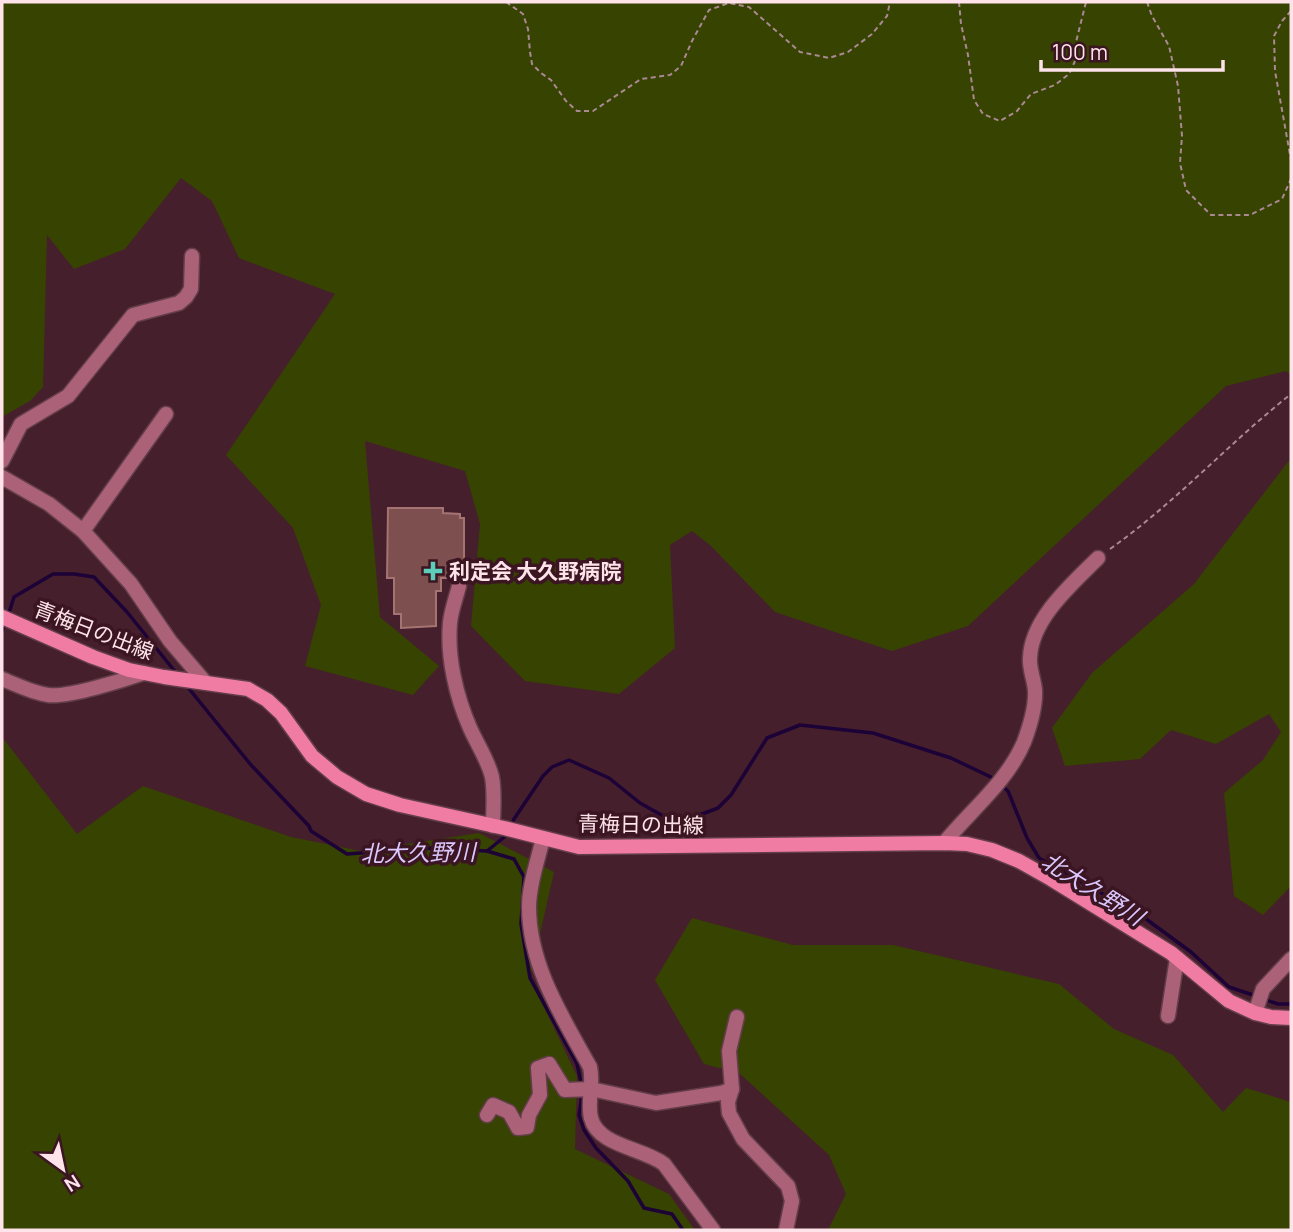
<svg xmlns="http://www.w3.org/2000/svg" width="1293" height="1232" font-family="Manrope,'Noto Sans JP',sans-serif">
	<rect width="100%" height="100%" fill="#461f2c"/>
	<g fill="#374300">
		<path d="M 2,2 L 1291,2 L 1291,375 L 1286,371 L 1226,386 L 968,626 L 892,651 L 775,612 L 710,545 L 692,531 L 670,545 L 675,648 L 619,694 L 525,681 L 471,626 L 480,524 L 465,471 L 365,441 L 380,617 L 439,666 L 413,695 L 305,666 L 321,605 L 293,528 L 226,455 L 335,294 L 239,258 L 212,201 L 181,178 L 125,249 L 74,269 L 47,235 L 43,387 L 30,401 L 2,417 Z"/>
		<path d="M 1291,458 L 1291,886 L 1263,915 L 1234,896 L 1224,793 L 1263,760 L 1281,732 L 1269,714 L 1216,744 L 1171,730 L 1140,759 L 1065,766 L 1052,728 L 1092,673 L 1194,584 Z"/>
		<path d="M 2,737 L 77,834 L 143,786 L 291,837 L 361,851 L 479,833 L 554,872 L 530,978 L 577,1076 L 575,1149 L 669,1194 L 695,1230 L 2,1230 Z"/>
		<path d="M 692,918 L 793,945 L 893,945 L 1059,984 L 1114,1029 L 1173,1055 L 1223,1112 L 1246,1088 L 1291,1102 L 1291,1230 L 828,1230 L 846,1194 L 829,1155 L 739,1073 L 704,1064 L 655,980 Z"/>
	</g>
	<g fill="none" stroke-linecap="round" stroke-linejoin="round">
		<g stroke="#1c0237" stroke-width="3.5">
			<path d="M 8,616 L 14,597 L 53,574 L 74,574 L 94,577 L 127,612 L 177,674"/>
			<path d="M 2,631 L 5,623"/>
			<path d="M 186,685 L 251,765 L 309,826 L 311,831 L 347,854 L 427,848 L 487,851 L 508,834"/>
			<path d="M 1001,785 L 1008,791 L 1027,838 L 1039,858 L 1142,916 L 1191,952 L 1229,987 L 1256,996"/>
			<path d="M 511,826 L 514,819 L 543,776 L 552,767 L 569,760 L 609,778 L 640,803 L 665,817 L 689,819 L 718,808 L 731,795 L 767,738 L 800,725 L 873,733 L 951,758 L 995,779"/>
			<path d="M 487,851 L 514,859 L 524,877 L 521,924 L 530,978 L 577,1064 L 582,1087"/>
			<path d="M 1263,999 L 1278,1004 L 1291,1004"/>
			<path d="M 582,1095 L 579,1115 L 584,1130 L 596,1148 L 628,1181 L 644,1208 L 672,1214 L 683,1230"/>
		</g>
	</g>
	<path fill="#7d504f" stroke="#a47372" stroke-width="2" d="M 388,508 L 443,508 L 443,513 L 460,514 L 460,518 L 464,518 L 464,569 L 458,569 L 458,577 L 453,578 L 441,578 L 441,591 L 436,591 L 436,626 L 401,628 L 401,614 L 394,614 L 394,578 L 387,578 Z"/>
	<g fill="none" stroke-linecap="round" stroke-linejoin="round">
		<defs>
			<g id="street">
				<path d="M 2,461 L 21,424 L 68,396 L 133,315 L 179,303 L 186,297 L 191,289 L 192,256"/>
				<path d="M 2,477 L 49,504 L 83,531 L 131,584 L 170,641 L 205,682"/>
				<path d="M 83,531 L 166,414"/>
				<path d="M 459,586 C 456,598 451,611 450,623 C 447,657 456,696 470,728 C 477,744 488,760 492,777 C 495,793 493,810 493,826"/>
				<path d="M 2,679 C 17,685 33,693 48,695 C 67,698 124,680 144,673"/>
				<path d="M 543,838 C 538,860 529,884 529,907 C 529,966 563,1018 590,1067 C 594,1084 587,1102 591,1118 C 598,1146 643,1148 664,1164 L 713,1230"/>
				<path d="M 944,843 C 971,810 1007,782 1024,742 C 1030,726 1036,707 1035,690 C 1034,679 1029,668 1030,658 C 1031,619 1072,584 1098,558"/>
				<path d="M 1255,1013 L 1263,989 L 1291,959"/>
				<path d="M 1168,1016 L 1177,958"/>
				<path d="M 732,1089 L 728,1102 L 729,1113 L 743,1139 L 788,1186 L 792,1201 L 786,1230"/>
				<path d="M 487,1115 L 493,1105 L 509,1112 L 518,1128 L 527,1127 L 529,1115 L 540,1095 L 538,1068 L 549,1064 L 565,1090 L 591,1089 L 656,1103 L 721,1093 L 732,1089 L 729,1051 L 737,1017"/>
			</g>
			<path id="secondary" d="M 2,617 L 93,657 L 129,670 L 164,677 L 248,689 L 267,700 L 281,713 L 312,756 L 337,777 L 366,794 L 400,805 L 504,828 L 579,847 L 944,843 L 967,844 L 992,850 L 1019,861 L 1051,879 L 1171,953 L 1229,1001 L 1255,1013 L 1271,1017 L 1291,1018"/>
		</defs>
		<use href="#street" stroke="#633e4a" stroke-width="17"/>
		<use href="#secondary" stroke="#633e4a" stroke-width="17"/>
		<g stroke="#aa8993" stroke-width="2" stroke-dasharray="5 3.5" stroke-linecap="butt">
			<path d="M 506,2 L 523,14 L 528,29 L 530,52 L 532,64 L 541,73 L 551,80 L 566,101 L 577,111 L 593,111 L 641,79 L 670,75 L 681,66 L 692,41 L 709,10 L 729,3 L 749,7 L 800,52 L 829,58 L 848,52 L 872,34 L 887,16 L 890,2"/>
			<path d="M 959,2 L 961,24 L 968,55 L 974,100 L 983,114 L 1000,121 L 1017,111 L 1031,94 L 1055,85 L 1069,74 L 1076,59 L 1075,46 L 1086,2"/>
			<path d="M 1147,2 L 1152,16 L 1169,46 L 1178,86 L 1182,136 L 1180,163 L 1186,190 L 1211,215 L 1250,215 L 1282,199 L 1291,179"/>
			<path d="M 1291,11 L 1282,21 L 1274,36 L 1275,71 L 1291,160"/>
			<path d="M 1110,549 C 1175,503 1229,443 1291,394"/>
		</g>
		<use href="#street" stroke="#ab6178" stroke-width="14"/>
		<use href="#secondary" stroke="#f17ca3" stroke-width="14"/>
	</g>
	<path fill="#5cceba" stroke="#3b1522" stroke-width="2.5" d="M429.5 560.5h7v7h7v7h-7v7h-7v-7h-7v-7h7z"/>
	<g text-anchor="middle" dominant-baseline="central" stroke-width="7" stroke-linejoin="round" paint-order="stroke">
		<g font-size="21" font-weight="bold" fill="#fee3ea" stroke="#3b1522" text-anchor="start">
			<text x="449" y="571">利定会 大久野病院</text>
		</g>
		<g font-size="21" fill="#fee3ea" stroke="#3b1522">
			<text transform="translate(94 630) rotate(21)">青梅日の出線</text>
			<text transform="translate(641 824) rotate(1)">青梅日の出線</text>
		</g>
		<g font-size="23" font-style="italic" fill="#dac8fe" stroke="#3b1522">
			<text transform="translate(418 852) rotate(-1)">北大久野川</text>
			<text transform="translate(1093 888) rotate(32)">北大久野川</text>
		</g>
	</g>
	<rect width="1293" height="1232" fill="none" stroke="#fee3ea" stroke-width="7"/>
	<g transform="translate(63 1169) rotate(147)" stroke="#3b1522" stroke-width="5" paint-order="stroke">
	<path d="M0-5L12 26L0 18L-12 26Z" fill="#fee3ea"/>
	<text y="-10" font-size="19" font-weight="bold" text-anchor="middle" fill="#fee3ea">N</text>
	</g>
	<path d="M1041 60v10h182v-10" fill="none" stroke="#fee3ea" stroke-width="3.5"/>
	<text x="1052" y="60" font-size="21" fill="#fee3ea" stroke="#3b1522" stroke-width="5" paint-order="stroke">100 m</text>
</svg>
